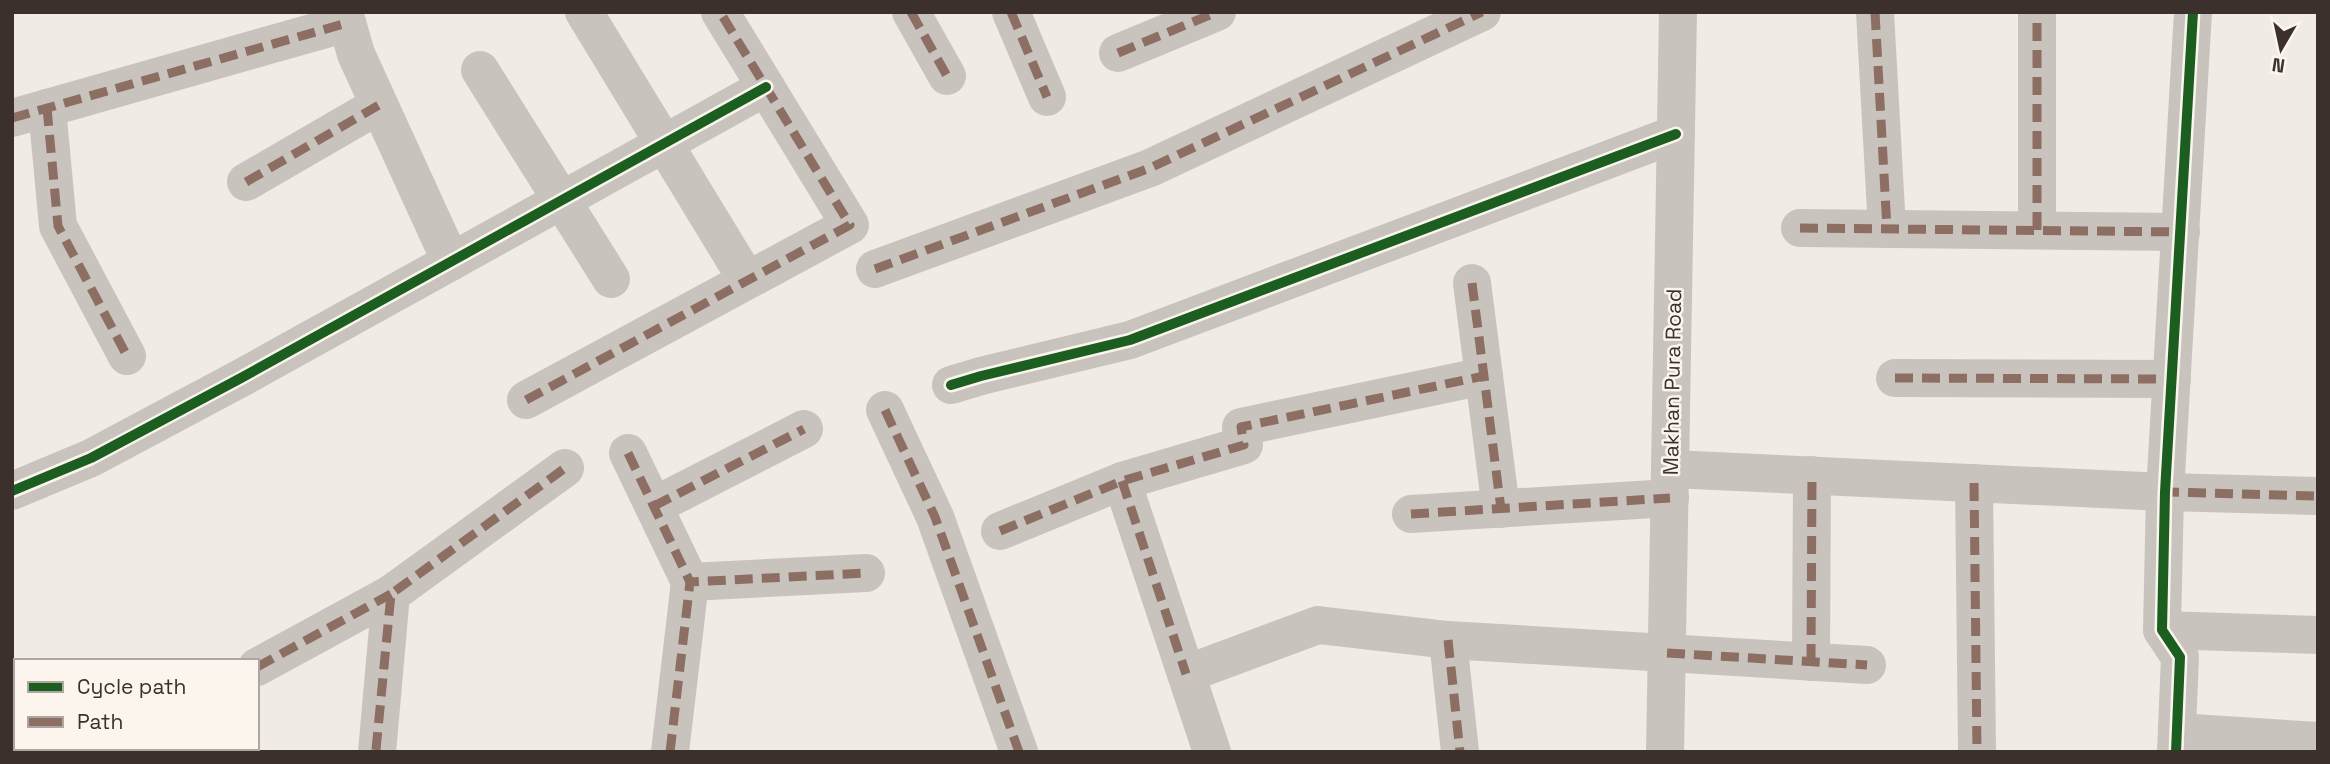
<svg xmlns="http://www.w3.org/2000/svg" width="2330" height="764" font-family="'Space Grotesk',sans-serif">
	<rect width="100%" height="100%" fill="#f0ebe5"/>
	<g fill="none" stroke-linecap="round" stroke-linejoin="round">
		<g stroke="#c9c3be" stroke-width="38">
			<path d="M 344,12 L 356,54 L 451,262"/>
			<path d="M 584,12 L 747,280"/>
			<path d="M 911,12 L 947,76"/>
			<path d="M 1011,12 L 1047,97"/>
			<path d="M 1875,12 L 1887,229"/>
			<path d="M 1118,53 L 1217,12"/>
			<path d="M 480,70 L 611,279"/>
			<path d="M 47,108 L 58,226 L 127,356"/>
			<path d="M 12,118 L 347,23"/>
			<path d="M 246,182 L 379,105"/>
			<path d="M 1800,228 L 2181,232"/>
			<path d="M 2037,230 L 2037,12"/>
			<path d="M 875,269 L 1150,168 L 1482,12"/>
			<path d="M 1472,283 L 1501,509"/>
			<path d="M 1895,378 L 2172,379"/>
			<path d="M 951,385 L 981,376 L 1130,340 L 1676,134"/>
			<path d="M 526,400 L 850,225 L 720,12"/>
			<path d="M 885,410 L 935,517 L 1019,752"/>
			<path d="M 628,453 L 690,582"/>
			<path d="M 1671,469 L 2165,492 L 2318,496"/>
			<path d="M 1122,481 L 1212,752"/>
			<path d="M 1974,483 L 1977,752"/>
			<path d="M 12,491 L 91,458 L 241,378 L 766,87"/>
			<path d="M 654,506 L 804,429"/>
			<path d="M 1411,514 L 1670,498"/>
			<path d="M 1000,531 L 1122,481 L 1244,445 L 1241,427 L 1484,376"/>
			<path d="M 2162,630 L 2318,635"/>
			<path d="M 1448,640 L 1460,752"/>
			<path d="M 1811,662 L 1812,475"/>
			<path d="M 257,667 L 391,594"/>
			<path d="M 1186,674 L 1318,625 L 1448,640 L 1867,665"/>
			<path d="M 12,703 L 16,713"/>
			<path d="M 2177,732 L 2318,741"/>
			<path d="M 28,748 L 30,752"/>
			<path d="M 103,752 L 110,748"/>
			<path d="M 377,752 L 391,594 L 565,468"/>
			<path d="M 670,752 L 690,582 L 866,573"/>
			<path d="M 1665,752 L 1678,12"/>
			<path d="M 2176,752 L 2180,657 L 2162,630 L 2165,492 L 2193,12"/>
		</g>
		<g stroke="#8d6e63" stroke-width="9" stroke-dasharray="18 9" stroke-linecap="butt">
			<path d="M 911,12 L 947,76"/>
			<path d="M 1011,12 L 1047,97"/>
			<path d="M 1875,12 L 1887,229"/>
			<path d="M 1118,53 L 1217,12"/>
			<path d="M 47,108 L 58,226 L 127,356"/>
			<path d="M 12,118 L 347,23"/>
			<path d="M 246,182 L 379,105"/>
			<path d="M 1800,228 L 2181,232"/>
			<path d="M 2037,230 L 2037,12"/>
			<path d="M 875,269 L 1150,168 L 1482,12"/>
			<path d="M 1472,283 L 1501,509"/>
			<path d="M 1895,378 L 2172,379"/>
			<path d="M 526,400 L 850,225 L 720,12"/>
			<path d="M 885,410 L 935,517 L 1019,752"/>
			<path d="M 628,453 L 690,582"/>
			<path d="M 1122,481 L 1186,674"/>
			<path d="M 1974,483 L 1977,752"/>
			<path d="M 2165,488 L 2165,492 L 2318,496"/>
			<path d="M 654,506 L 804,429"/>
			<path d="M 1411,514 L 1670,498"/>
			<path d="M 1000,531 L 1122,481 L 1244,445 L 1241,427 L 1484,376"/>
			<path d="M 1448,640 L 1460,752"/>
			<path d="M 1667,653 L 1867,665"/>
			<path d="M 1811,662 L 1812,475"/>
			<path d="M 257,667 L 391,594"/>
			<path d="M 12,703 L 16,713"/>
			<path d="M 28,748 L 30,752"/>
			<path d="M 376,750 L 391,594 L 565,468"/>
			<path d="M 103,752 L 110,748"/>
			<path d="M 670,752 L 690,582 L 866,573"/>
		</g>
		<defs>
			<g id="cycleway">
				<path d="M 951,385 L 981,376 L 1130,340 L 1676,134"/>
				<path d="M 12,491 L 91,458 L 241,378 L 766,87"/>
				<path d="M 2176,752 L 2180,657 L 2162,630 L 2165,492 L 2193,12"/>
			</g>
		</defs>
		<use href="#cycleway" stroke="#fbf5ee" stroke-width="15"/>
		<use href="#cycleway" stroke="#1b5e20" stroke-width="10"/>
	</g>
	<g text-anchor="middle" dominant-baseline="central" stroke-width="5" stroke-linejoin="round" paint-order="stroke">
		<g font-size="21" fill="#3b302b" stroke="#fbf5ee">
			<text transform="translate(1672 382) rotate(-89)">Makhan Pura Road</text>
		</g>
	</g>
	<rect width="2330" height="764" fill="none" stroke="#3b302b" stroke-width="28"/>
	<rect x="14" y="659" width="245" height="91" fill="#fbf5ee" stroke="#aea6a0" stroke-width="2"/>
	<rect x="28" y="682" width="35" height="10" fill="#1b5e20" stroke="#aea6a0" stroke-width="2"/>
	<text x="77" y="694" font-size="21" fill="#3b302b">Cycle path</text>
	<rect x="28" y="717" width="35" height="10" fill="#8d6e63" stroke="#aea6a0" stroke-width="2"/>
	<text x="77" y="729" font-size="21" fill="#3b302b">Path</text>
	<g transform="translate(2281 49) rotate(189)" stroke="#fbf5ee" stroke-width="5" paint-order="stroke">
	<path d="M0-5L12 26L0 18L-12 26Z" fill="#3b302b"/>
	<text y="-10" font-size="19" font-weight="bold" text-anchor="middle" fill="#3b302b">N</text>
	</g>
</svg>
